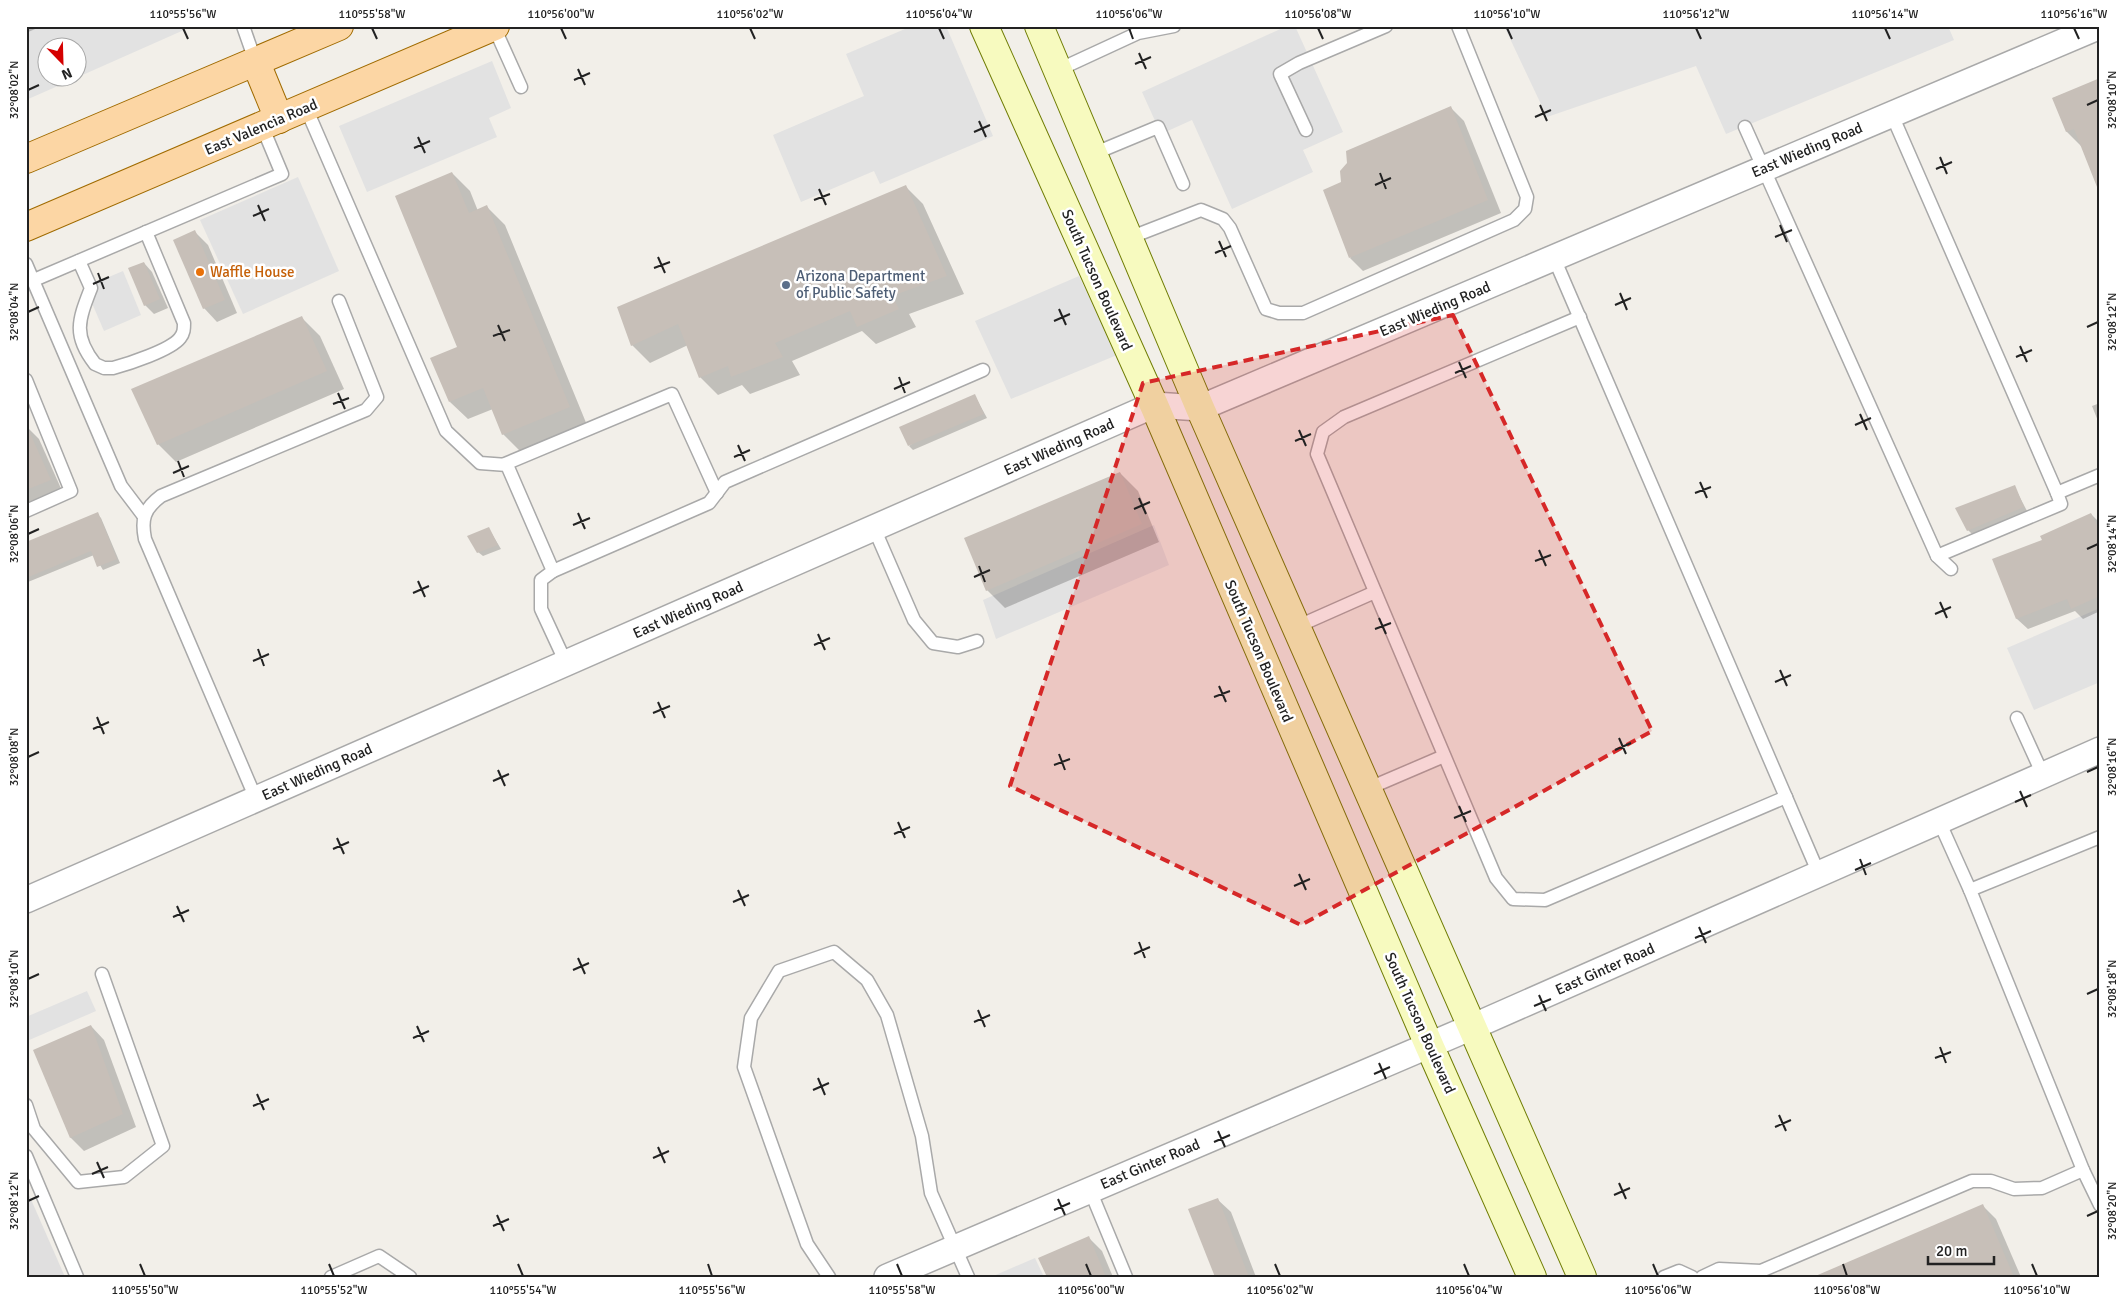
<svg xmlns="http://www.w3.org/2000/svg" width="2126" height="1303" font-family="Signika,sans-serif">
	<rect width="100%" height="100%" fill="#f2efe9"/>
	<path fill="#e0dfdf" d="M 26,1188 L 65,1277 L 26,1277 Z"/>
	<g fill="#e2e2e2">
		<path d="M 37,26 L 193,26 L 78,77 L 78,48 L 48,48 L 48,78 L 76,78 L 26,100 L 26,31 Z"/>
		<path d="M 912,26 L 946,26 L 993,136 L 880,184 L 874,171 L 801,202 L 773,135 L 864,96 L 846,54 Z"/>
		<path d="M 1287,26 L 1295,26 L 1343,132 L 1303,150 L 1313,172 L 1232,209 L 1192,120 L 1161,134 L 1142,92 Z"/>
		<path d="M 1504,26 L 1948,26 L 1954,40 L 1726,134 L 1696,66 L 1547,117 Z"/>
		<path d="M 492,61 L 511,108 L 489,118 L 497,137 L 367,192 L 339,126 Z"/>
		<path d="M 298,177 L 339,271 L 243,314 L 200,220 Z"/>
		<path d="M 123,271 L 141,315 L 104,331 L 85,287 Z"/>
		<path d="M 1079,276 L 1117,355 L 1011,399 L 975,321 Z"/>
		<path d="M 1154,525 L 1169,565 L 996,639 L 983,600 Z"/>
		<path d="M 2100,608 L 2100,682 L 2034,710 L 2007,648 Z"/>
		<path d="M 87,991 L 96,1011 L 27,1041 L 26,1017 Z"/>
		<path d="M 1035,1258 L 1044,1277 L 991,1277 Z"/>
	</g>
	<g fill="#0003">
		<path d="M 26,26 L 42,26 L 26,33 Z"/>
		<path d="M 2100,80 L 2082,147 L 2067,132 L 2053,98 Z"/>
		<path d="M 1451,108 L 1464,121 L 1501,213 L 1363,271 L 1350,258 Z"/>
		<path d="M 452,173 L 470,191 L 478,211 L 487,207 L 505,225 L 587,425 L 521,452 L 503,434 L 493,409 L 468,419 L 450,402 L 459,347 Z"/>
		<path d="M 905,186 L 923,204 L 964,294 L 909,314 L 916,327 L 876,344 L 862,331 L 792,361 L 800,375 L 750,394 L 742,385 L 718,395 L 700,377 L 688,345 L 650,363 L 632,345 Z"/>
		<path d="M 194,231 L 208,245 L 237,313 L 217,322 L 204,308 Z"/>
		<path d="M 144,263 L 152,272 L 168,308 L 154,314 L 145,305 Z"/>
		<path d="M 302,318 L 320,336 L 344,389 L 176,462 L 158,444 Z"/>
		<path d="M 975,396 L 987,418 L 913,450 L 909,446 Z"/>
		<path d="M 2100,403 L 2100,426 L 2092,406 Z"/>
		<path d="M 26,426 L 39,439 L 63,493 L 26,509 Z"/>
		<path d="M 1120,473 L 1138,491 L 1159,542 L 1005,608 L 987,590 Z"/>
		<path d="M 2014,486 L 2027,511 L 1972,534 L 1968,530 Z"/>
		<path d="M 97,514 L 101,518 L 120,563 L 103,570 L 94,555 L 28,582 L 26,580 L 26,543 Z"/>
		<path d="M 2091,514 L 2100,523 L 2100,611 L 2083,619 L 2075,611 L 2028,629 L 2017,619 L 1994,560 L 2043,541 Z"/>
		<path d="M 489,529 L 501,549 L 483,556 L 478,552 Z"/>
		<path d="M 91,1026 L 104,1040 L 136,1127 L 84,1151 L 71,1138 L 35,1051 Z"/>
		<path d="M 1217,1199 L 1231,1212 L 1256,1277 L 1216,1277 Z"/>
		<path d="M 1983,1206 L 1996,1219 L 2021,1277 L 1817,1277 Z"/>
		<path d="M 1089,1238 L 1102,1251 L 1113,1277 L 1048,1277 Z"/>
	</g>
	<g fill="#c7bfb8">
		<path d="M 2100,78 L 2100,192 L 2099,192 L 2074,129 L 2066,132 L 2052,98 Z"/>
		<path d="M 1451,106 L 1488,200 L 1349,258 L 1323,190 L 1341,182 L 1340,171 L 1347,163 L 1346,151 Z"/>
		<path d="M 452,172 L 469,213 L 487,205 L 570,407 L 502,435 L 483,388 L 449,402 L 430,358 L 457,347 L 395,196 Z"/>
		<path d="M 906,185 L 947,276 L 892,296 L 899,309 L 857,327 L 850,311 L 775,343 L 783,357 L 731,377 L 728,366 L 699,378 L 678,324 L 631,346 L 617,307 Z"/>
		<path d="M 195,230 L 225,300 L 203,309 L 173,240 Z"/>
		<path d="M 144,262 L 160,299 L 144,306 L 128,268 Z"/>
		<path d="M 302,316 L 327,371 L 157,445 L 131,389 Z"/>
		<path d="M 975,394 L 984,414 L 908,446 L 899,427 Z"/>
		<path d="M 26,424 L 51,480 L 26,490 Z"/>
		<path d="M 1120,472 L 1142,524 L 986,591 L 964,538 Z"/>
		<path d="M 2015,485 L 2024,507 L 1967,531 L 1955,508 Z"/>
		<path d="M 98,512 L 117,559 L 97,567 L 91,551 L 26,578 L 26,542 Z"/>
		<path d="M 2091,513 L 2100,532 L 2100,596 L 2071,609 L 2067,599 L 2016,619 L 1992,559 L 2042,540 L 2040,536 Z"/>
		<path d="M 489,527 L 498,545 L 477,553 L 467,536 Z"/>
		<path d="M 91,1025 L 123,1114 L 70,1138 L 33,1050 Z"/>
		<path d="M 1218,1198 L 1249,1277 L 1215,1277 L 1188,1209 Z"/>
		<path d="M 1983,1204 L 2014,1277 L 1813,1277 Z"/>
		<path d="M 1089,1236 L 1106,1277 L 1047,1277 L 1038,1258 Z"/>
	</g>
	<g fill="none" stroke-linecap="round" stroke-linejoin="round">
		<defs>
			<g id="lane">
				<path d="M 243,26 L 256,63"/>
				<path d="M 494,27 L 521,87"/>
				<path d="M 1058,70 L 1138,33 L 1174,26"/>
				<path d="M 306,108 L 446,431 L 480,463 L 507,465 L 553,571 L 541,580 L 541,609 L 566,663"/>
				<path d="M 1892,115 L 2057,493 L 2100,475"/>
				<path d="M 1745,127 L 1937,556 L 2061,504 L 2057,493"/>
				<path d="M 1306,130 L 1280,74 L 1299,63 L 1386,26"/>
				<path d="M 1093,154 L 1158,127 L 1183,184"/>
				<path d="M 1129,238 L 1201,210 L 1223,219 L 1230,228 L 1266,309 L 1279,313 L 1303,313 L 1514,220 L 1525,209 L 1527,197 L 1458,26"/>
				<path d="M 1554,258 L 1819,874"/>
				<path d="M 79,261 L 91,288 C 79,319 72,335 95,364 L 104,368 L 113,368 C 128,364 171,350 180,338 C 184,333 184,329 184,323 L 146,232"/>
				<path d="M 26,264 L 121,486 L 143,515"/>
				<path d="M 34,280 L 282,174 L 262,126"/>
				<path d="M 1580,317 L 1344,417 L 1323,432 L 1317,454 L 1496,878 L 1513,899 L 1545,900 L 1786,797"/>
				<path d="M 26,380 L 71,491 L 26,511"/>
				<path d="M 505,464 L 672,394 L 717,493"/>
				<path d="M 874,528 L 914,620 L 933,643 L 958,647 L 977,641"/>
				<path d="M 1937,556 L 1951,569"/>
				<path d="M 553,571 L 709,503 L 725,482 L 983,370"/>
				<path d="M 1296,627 L 1375,592"/>
				<path d="M 2017,718 L 2043,775"/>
				<path d="M 1367,789 L 1444,756"/>
				<path d="M 256,799 L 145,539 C 141,519 144,509 161,496 L 366,410 L 377,397 L 339,301"/>
				<path d="M 1939,821 L 1970,890"/>
				<path d="M 26,1105 L 34,1129 L 78,1182 L 124,1177 L 163,1146 L 102,974"/>
				<path d="M 26,1156 L 77,1277"/>
				<path d="M 2083,1170 L 1970,890 L 2100,837"/>
				<path d="M 1090,1190 L 1126,1277"/>
				<path d="M 331,1277 L 379,1256 L 410,1277"/>
				<path d="M 829,1277 L 807,1244 L 744,1067 L 751,1018 L 779,971 L 834,952 L 867,980 L 887,1015 L 922,1136 L 931,1193 L 968,1277"/>
				<path d="M 1664,1277 L 1679,1271 L 1692,1277"/>
				<path d="M 1702,1277 L 1719,1269 L 1761,1271 L 1972,1181 L 1991,1181 L 2014,1189 L 2042,1188 L 2083,1170 L 2100,1205"/>
			</g>
			<g id="street">
				<path d="M 26,900 L 1154,405 L 1200,408 L 2100,26"/>
				<path d="M 887,1277 L 1472,1027 L 2100,750"/>
			</g>
			<g id="secondary">
				<path d="M 984,26 L 1154,405 L 1429,1045 L 1532,1277"/>
				<path d="M 1039,26 L 1200,408 L 1582,1277"/>
			</g>
			<g id="primary">
				<path d="M 256,63 L 279,119"/>
				<path d="M 26,159 L 339,26"/>
				<path d="M 26,227 L 495,26"/>
			</g>
		</defs>
		<use href="#lane" stroke="#a9a9a9" stroke-width="15"/>
		<use href="#street" stroke="#a9a9a9" stroke-width="28"/>
		<use href="#secondary" stroke="#707d05" stroke-width="30"/>
		<use href="#primary" stroke="#a06b00" stroke-width="30"/>
		<use href="#lane" stroke="#fff" stroke-width="12"/>
		<use href="#street" stroke="#fff" stroke-width="25"/>
		<use href="#secondary" stroke="#f7fabf" stroke-width="28"/>
		<use href="#primary" stroke="#fcd6a4" stroke-width="28"/>
	</g>
	<path fill="#d62828" fill-opacity="0.2" stroke="#d62828" stroke-width="4" stroke-dasharray="10 6" stroke-linejoin="round" d="M 1453,315 L 1652,731 L 1301,925 L 1010,786 L 1143,383 Z"/>
	<path fill="none" stroke="#222" stroke-width="2" d="M 183,28 L 188,39M 372,28 L 377,39M 561,28 L 566,39M 750,28 L 755,39M 939,28 L 944,39M 1129,28 L 1133,39M 1318,28 L 1323,39M 1507,28 L 1512,39M 1696,28 L 1701,39M 1885,28 L 1890,39M 2074,28 L 2079,39M 1139,53 L 1146,69M 1135,64 L 1151,57M 578,69 L 585,85M 574,80 L 590,73M 28,90 L 39,85M 1540,105 L 1547,121M 2087,105 L 2098,100M 1535,117 L 1551,110M 979,121 L 986,137M 974,132 L 990,125M 418,137 L 425,153M 414,148 L 430,141M 1940,157 L 1947,174M 1936,169 L 1952,162M 1380,173 L 1386,189M 1375,185 L 1391,178M 819,189 L 826,205M 814,200 L 830,194M 258,205 L 265,221M 253,216 L 269,209M 1780,225 L 1787,242M 1775,237 L 1792,230M 1219,241 L 1226,257M 1215,253 L 1231,246M 658,257 L 665,273M 654,268 L 670,262M 98,273 L 104,289M 93,284 L 109,277M 1620,293 L 1627,310M 1615,305 L 1631,298M 1059,309 L 1066,325M 28,312 L 39,307M 1054,321 L 1070,314M 498,325 L 505,341M 2087,327 L 2098,322M 493,336 L 510,330M 2020,346 L 2027,362M 2016,357 L 2032,350M 1459,362 L 1466,378M 1455,373 L 1471,366M 899,377 L 905,393M 894,389 L 910,382M 338,393 L 345,409M 333,404 L 349,398M 1860,414 L 1867,430M 1855,425 L 1871,418M 1299,430 L 1306,446M 1295,441 L 1311,434M 738,445 L 745,461M 734,457 L 750,450M 178,461 L 184,477M 173,473 L 189,466M 1700,482 L 1707,498M 1695,493 L 1711,487M 1139,498 L 1146,514M 1134,509 L 1150,502M 578,513 L 585,529M 573,525 L 590,518M 28,534 L 39,529M 2087,549 L 2098,544M 1539,550 L 1546,566M 1535,561 L 1551,555M 979,566 L 985,582M 974,577 L 990,570M 418,581 L 425,597M 413,593 L 429,586M 1940,602 L 1947,618M 1935,614 L 1951,607M 1379,618 L 1386,634M 1375,629 L 1391,623M 818,634 L 825,650M 814,645 L 830,638M 258,649 L 264,666M 253,661 L 269,654M 1780,670 L 1787,686M 1775,682 L 1791,675M 1219,686 L 1226,702M 1214,697 L 1230,691M 658,702 L 665,718M 653,713 L 670,706M 97,717 L 104,734M 93,729 L 109,722M 1619,738 L 1626,754M 1615,750 L 1631,743M 1059,754 L 1065,770M 28,757 L 39,752M 1054,765 L 1070,759M 498,770 L 505,786M 2087,772 L 2098,767M 493,781 L 509,774M 2020,791 L 2027,807M 2015,802 L 2031,795M 1459,806 L 1466,822M 1454,818 L 1471,811M 898,822 L 905,838M 894,834 L 910,827M 337,838 L 344,854M 333,849 L 349,842M 1860,859 L 1866,875M 1855,870 L 1871,863M 1299,874 L 1306,890M 1294,886 L 1310,879M 738,890 L 745,906M 733,902 L 749,895M 177,906 L 184,922M 173,917 L 189,910M 1699,927 L 1706,943M 1695,938 L 1711,931M 1139,942 L 1145,958M 1134,954 L 1150,947M 578,958 L 585,974M 573,970 L 589,963M 28,979 L 39,974M 2087,994 L 2098,989M 1539,995 L 1546,1011M 1534,1006 L 1551,999M 978,1010 L 985,1027M 974,1022 L 990,1015M 417,1026 L 424,1042M 413,1038 L 429,1031M 1940,1047 L 1946,1063M 1935,1058 L 1951,1052M 1379,1063 L 1386,1079M 1374,1074 L 1390,1067M 818,1078 L 825,1095M 813,1090 L 829,1083M 257,1094 L 264,1110M 253,1106 L 269,1099M 1779,1115 L 1786,1131M 1775,1127 L 1791,1120M 1218,1131 L 1225,1147M 1214,1142 L 1230,1135M 658,1147 L 665,1163M 653,1158 L 669,1151M 97,1162 L 104,1178M 92,1174 L 108,1167M 1619,1183 L 1626,1199M 1614,1195 L 1630,1188M 1058,1199 L 1065,1215M 28,1201 L 39,1196M 1054,1210 L 1070,1203M 497,1215 L 504,1231M 2087,1216 L 2098,1211M 493,1226 L 509,1219M 140,1264 L 145,1276M 329,1264 L 334,1276M 518,1264 L 523,1276M 708,1264 L 712,1276M 897,1264 L 902,1276M 1086,1264 L 1091,1276M 1275,1264 L 1280,1276M 1464,1264 L 1469,1276M 1653,1264 L 1658,1276M 1843,1264 L 1847,1276M 2032,1264 L 2037,1276"/>
	<circle fill="#e8710a" stroke="#fff" stroke-width="2" cx="200" cy="272" r="5"/>
	<circle fill="#5c6f8a" stroke="#fff" stroke-width="2" cx="786" cy="285" r="5"/>
	<g text-anchor="middle" dominant-baseline="central" stroke-width="5" stroke-linejoin="round" paint-order="stroke">
		<g font-size="15" fill="#222" stroke="#fff">
			<text transform="translate(261 127) rotate(-23)">East Valencia Road</text>
			<text transform="translate(1807 150) rotate(-23)">East Wieding Road</text>
			<text transform="translate(1097 280) rotate(66)">South Tucson Boulevard</text>
			<text transform="translate(1435 309) rotate(-23)">East Wieding Road</text>
			<text transform="translate(1059 447) rotate(-24)">East Wieding Road</text>
			<text transform="translate(688 610) rotate(-24)">East Wieding Road</text>
			<text transform="translate(1259 651) rotate(67)">South Tucson Boulevard</text>
			<text transform="translate(317 772) rotate(-24)">East Wieding Road</text>
			<text transform="translate(1605 969) rotate(-24)">East Ginter Road</text>
			<text transform="translate(1420 1023) rotate(66)">South Tucson Boulevard</text>
			<text transform="translate(1150 1164) rotate(-23)">East Ginter Road</text>
		</g>
		<g font-size="15" fill="#c56008" stroke="#fff" text-anchor="start">
			<text x="210" y="272">Waffle House</text>
		</g>
		<g font-size="15" fill="#4e5e75" stroke="#fff" text-anchor="start">
			<text x="796" y="276">Arizona Department<tspan x="796" dy="17">of Public Safety</tspan></text>
		</g>
	</g>
	<rect width="2126" height="1303" fill="none" stroke="#ffffff" stroke-width="55"/>
	<g transform="translate(62 62) rotate(157)"><circle r="24" fill="#ffffff" stroke="#a7a7a7"/>
	<path d="M0-4L9 19L0 12L-9 19Z" fill="#d40000"/>
	<text y="-8" font-size="14" font-weight="bold" text-anchor="middle" fill="#222222">N</text>
	</g>
	<path d="M1928 1256v8h66v-8" fill="none" stroke="#222222" stroke-width="2.5"/>
	<text x="1936" y="1256" font-size="15" fill="#222222" stroke="#ffffff" stroke-width="4" paint-order="stroke">20 m</text>
	<rect x="28" y="28" width="2070" height="1248" fill="none" stroke="#222" stroke-width="2"/>
	<g font-size="12" text-anchor="middle" fill="#222">
		<text x="183" y="18">110°55'56"W</text>
		<text x="372" y="18">110°55'58"W</text>
		<text x="561" y="18">110°56'00"W</text>
		<text x="750" y="18">110°56'02"W</text>
		<text x="939" y="18">110°56'04"W</text>
		<text x="1129" y="18">110°56'06"W</text>
		<text x="1318" y="18">110°56'08"W</text>
		<text x="1507" y="18">110°56'10"W</text>
		<text x="1696" y="18">110°56'12"W</text>
		<text x="1885" y="18">110°56'14"W</text>
		<text x="2074" y="18">110°56'16"W</text>
		<text transform="translate(14 90) rotate(-90)" y="4">32°08'02"N</text>
		<text transform="translate(2112 100) rotate(-90)" y="4">32°08'10"N</text>
		<text transform="translate(14 312) rotate(-90)" y="4">32°08'04"N</text>
		<text transform="translate(2112 322) rotate(-90)" y="4">32°08'12"N</text>
		<text transform="translate(14 534) rotate(-90)" y="4">32°08'06"N</text>
		<text transform="translate(2112 544) rotate(-90)" y="4">32°08'14"N</text>
		<text transform="translate(14 757) rotate(-90)" y="4">32°08'08"N</text>
		<text transform="translate(2112 767) rotate(-90)" y="4">32°08'16"N</text>
		<text transform="translate(14 979) rotate(-90)" y="4">32°08'10"N</text>
		<text transform="translate(2112 989) rotate(-90)" y="4">32°08'18"N</text>
		<text transform="translate(14 1201) rotate(-90)" y="4">32°08'12"N</text>
		<text transform="translate(2112 1211) rotate(-90)" y="4">32°08'20"N</text>
		<text x="145" y="1294">110°55'50"W</text>
		<text x="334" y="1294">110°55'52"W</text>
		<text x="523" y="1294">110°55'54"W</text>
		<text x="712" y="1294">110°55'56"W</text>
		<text x="902" y="1294">110°55'58"W</text>
		<text x="1091" y="1294">110°56'00"W</text>
		<text x="1280" y="1294">110°56'02"W</text>
		<text x="1469" y="1294">110°56'04"W</text>
		<text x="1658" y="1294">110°56'06"W</text>
		<text x="1847" y="1294">110°56'08"W</text>
		<text x="2037" y="1294">110°56'10"W</text>
	</g>
</svg>
